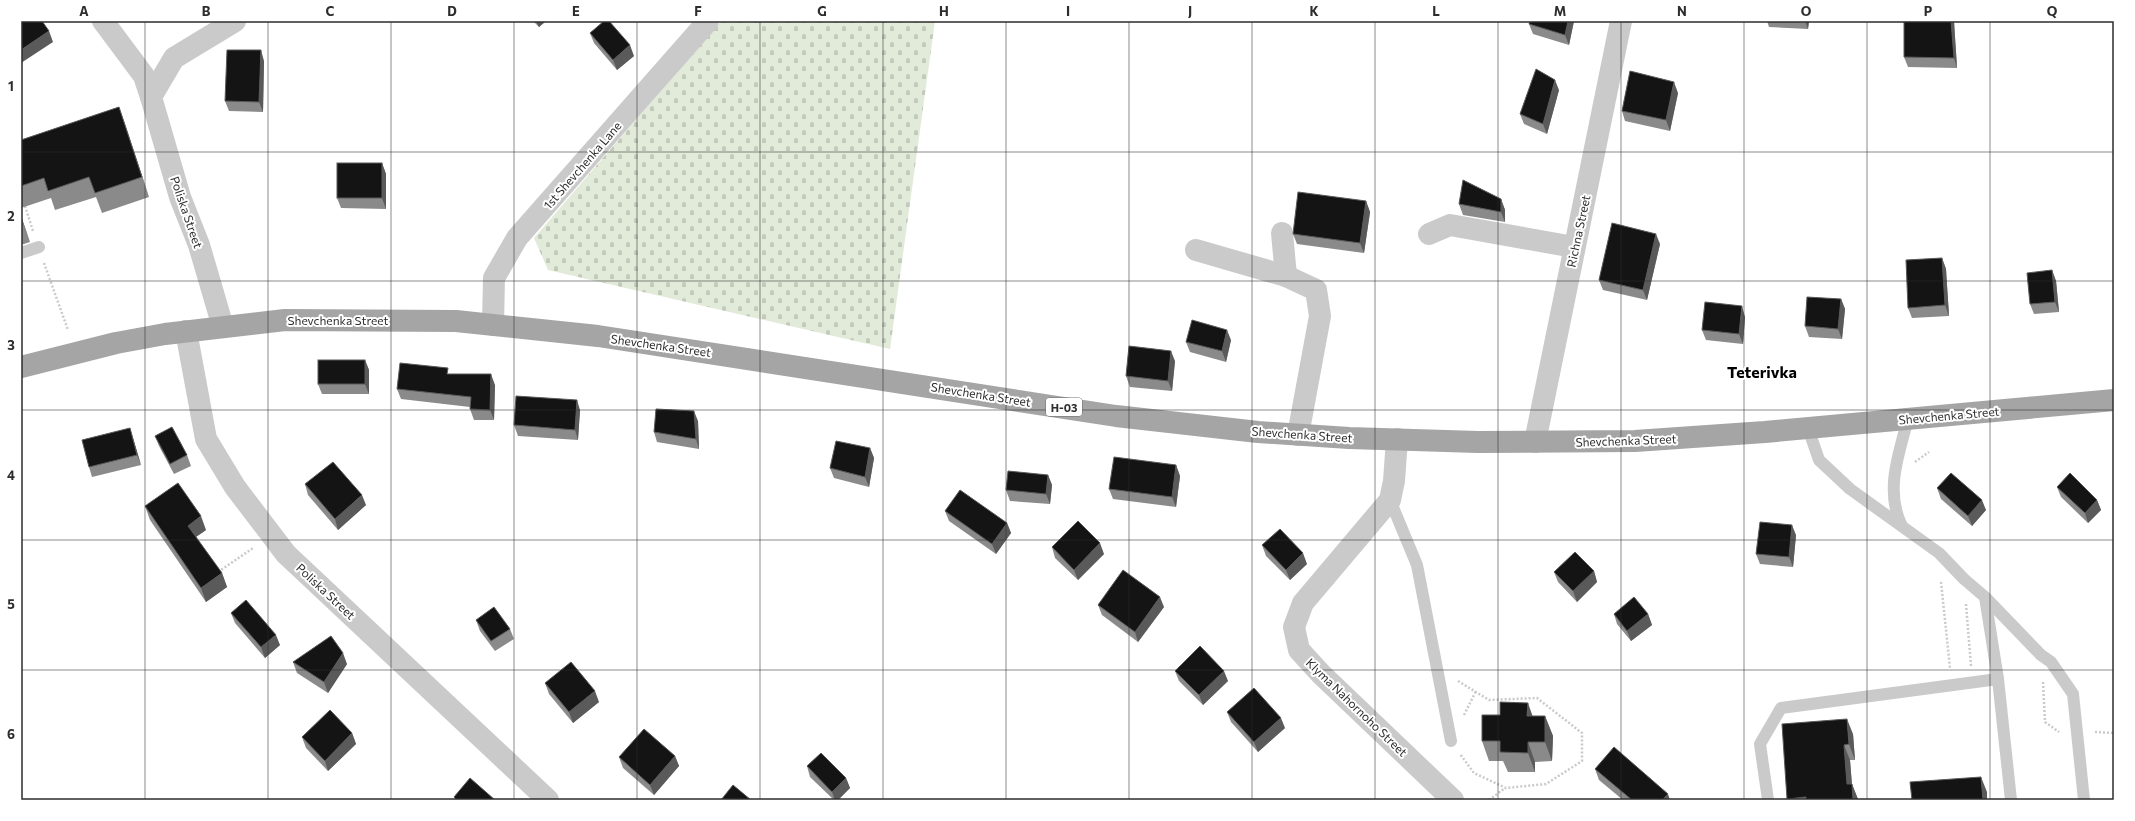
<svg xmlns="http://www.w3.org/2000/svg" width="2135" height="821" font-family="Commissioner,sans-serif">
	<defs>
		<pattern id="cemetery-stones" width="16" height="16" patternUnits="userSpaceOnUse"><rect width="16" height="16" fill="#e2ebd9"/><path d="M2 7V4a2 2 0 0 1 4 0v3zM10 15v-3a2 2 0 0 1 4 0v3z" fill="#c2cabb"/></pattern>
	</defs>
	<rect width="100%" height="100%" fill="#fff"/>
	<path fill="url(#cemetery-stones)" d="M 721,21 L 935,21 L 890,349 L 548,270 L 534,238 Z"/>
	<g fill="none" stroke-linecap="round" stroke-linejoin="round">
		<g stroke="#cacaca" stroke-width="2.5" stroke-dasharray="2 2" stroke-linecap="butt">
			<path d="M 25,206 L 33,231"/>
			<path d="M 44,263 L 68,330"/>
			<path d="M 1915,462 L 1929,452"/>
			<path d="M 218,572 L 253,548"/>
			<path d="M 1941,582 L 1950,668"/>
			<path d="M 1966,604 L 1971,666"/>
			<path d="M 1458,681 L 1489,700 L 1537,698 L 1582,733 L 1582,761 L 1546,784 L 1506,788 L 1474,773 L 1460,754"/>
			<path d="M 2043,682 L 2045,722 L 2059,732"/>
			<path d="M 1464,715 L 1476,691"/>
			<path d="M 2095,732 L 2114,733"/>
			<path d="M 1489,800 L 1505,788"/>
		</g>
		<g stroke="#cacaca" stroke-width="12">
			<path d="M 21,253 L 39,247"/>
			<path d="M 1808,428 L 1819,460 L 1850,489 L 1939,553 L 1964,579 L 1985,597 L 2041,655 L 2051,662 L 2073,694 L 2084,800"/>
			<path d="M 1390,500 L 1417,565 L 1451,741"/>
			<path d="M 1901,524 C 1885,490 1899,453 1908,419"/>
			<path d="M 1985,597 L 1998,679"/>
			<path d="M 1768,800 L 1760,744 L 1781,708 L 1998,679 L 2011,800"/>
		</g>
		<g stroke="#cacaca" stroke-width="22">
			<path d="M 103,21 L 144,76 L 151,97"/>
			<path d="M 1282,233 L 1286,276"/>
			<path d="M 1429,234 L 1450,225 L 1574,247"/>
			<path d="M 1196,250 L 1286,276 L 1316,290 L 1320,316 L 1298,435"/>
			<path d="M 493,325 L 494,278 L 517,238 L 708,21"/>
			<path d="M 223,327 L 199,245 L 180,197 L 151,97 L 174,58 L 235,21"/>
			<path d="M 186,331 L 206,439 L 235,487 L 286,554 L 548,800"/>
			<path d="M 1397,439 L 1394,481 L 1390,500 L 1303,603 L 1294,627 L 1299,650 L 1321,674 L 1453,800"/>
			<path d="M 1535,442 L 1621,21"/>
		</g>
		<path stroke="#a5a5a5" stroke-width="22" d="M 21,367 L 116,343 L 165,334 L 285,320 L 456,321 L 598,336 L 1116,416 L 1258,432 L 1349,438 L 1478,442 L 1635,441 L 1765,432 L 2114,400"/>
	</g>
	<g fill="#8a8a8a">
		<path d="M 533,21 L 546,21 L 539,27 Z"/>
		<path d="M 1530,21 L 1574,21 L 1569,45 L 1533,34 L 1529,24 Z"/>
		<path d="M 1767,21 L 1809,21 L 1808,29 L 1769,27 Z"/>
		<path d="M 1904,21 L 1954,21 L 1957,68 L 1908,67 L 1904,57 Z"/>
		<path d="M 590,33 L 634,56 L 617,70 L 594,43 Z"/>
		<path d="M 264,61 L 263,112 L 229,111 L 225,101 Z"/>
		<path d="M 1559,90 L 1547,134 L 1524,124 L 1520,114 Z"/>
		<path d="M 1678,93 L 1670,131 L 1625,121 L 1622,111 Z"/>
		<path d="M 119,107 L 149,197 L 102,213 L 96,197 L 55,210 L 51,198 L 21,208 L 21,140 Z"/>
		<path d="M 382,163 L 386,174 L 386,209 L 341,208 L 337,198 Z"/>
		<path d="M 1501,199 L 1505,210 L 1505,222 L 1463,215 L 1459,204 Z"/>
		<path d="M 1366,201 L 1370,212 L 1364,253 L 1297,244 L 1293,234 Z"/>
		<path d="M 21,216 L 30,242 L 21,245 Z"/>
		<path d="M 1660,244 L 1647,300 L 1603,290 L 1599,280 Z"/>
		<path d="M 1942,258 L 1946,269 L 1949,316 L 1912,318 L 1908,308 Z"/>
		<path d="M 2052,270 L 2056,281 L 2059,312 L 2034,314 L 2030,304 Z"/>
		<path d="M 1841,299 L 1845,309 L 1842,339 L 1809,337 L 1805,326 Z"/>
		<path d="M 1745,317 L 1743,344 L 1706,340 L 1702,330 Z"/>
		<path d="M 1231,340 L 1226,362 L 1190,352 L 1186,342 Z"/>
		<path d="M 365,360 L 369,370 L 369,394 L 322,394 L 318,384 Z"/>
		<path d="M 1175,361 L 1172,391 L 1130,387 L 1126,376 Z"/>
		<path d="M 450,374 L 495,385 L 494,420 L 474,420 L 470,409 L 470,407 L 401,399 L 397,389 Z"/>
		<path d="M 580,410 L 578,440 L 518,436 L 514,425 Z"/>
		<path d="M 698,421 L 699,449 L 657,442 L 654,432 Z"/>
		<path d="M 130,428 L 133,438 L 141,465 L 92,477 L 89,467 Z"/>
		<path d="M 155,436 L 187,455 L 191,466 L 174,474 L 159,446 Z"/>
		<path d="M 870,448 L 874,458 L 869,487 L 834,478 L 830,468 Z"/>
		<path d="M 1176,465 L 1180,476 L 1176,507 L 1113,499 L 1109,489 Z"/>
		<path d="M 1048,475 L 1052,485 L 1050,504 L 1010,501 L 1006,490 Z"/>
		<path d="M 305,484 L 366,505 L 338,530 L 308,495 Z"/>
		<path d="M 2057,487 L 2097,500 L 2101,510 L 2088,523 L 2061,497 Z"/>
		<path d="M 1937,488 L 1986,510 L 1972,526 L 1941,499 Z"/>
		<path d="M 145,506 L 206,530 L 196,537 L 222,573 L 227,587 L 206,602 L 150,520 Z"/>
		<path d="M 945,511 L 1007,523 L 1011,533 L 996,554 L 949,521 Z"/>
		<path d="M 1796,535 L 1793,567 L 1760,564 L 1756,554 Z"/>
		<path d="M 1262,545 L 1307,564 L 1290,580 L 1266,556 Z"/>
		<path d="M 1052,547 L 1104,554 L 1078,580 L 1055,558 Z"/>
		<path d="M 1594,571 L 1597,582 L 1577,602 L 1558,582 L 1554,572 Z"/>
		<path d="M 1098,605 L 1164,607 L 1138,642 L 1102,615 Z"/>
		<path d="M 231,613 L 280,645 L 265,658 L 235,623 Z"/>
		<path d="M 1614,614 L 1648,614 L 1652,625 L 1631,641 L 1617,624 Z"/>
		<path d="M 476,620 L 510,629 L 514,639 L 495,651 L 480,631 Z"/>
		<path d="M 293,662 L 347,664 L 328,693 L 297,673 Z"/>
		<path d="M 1175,671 L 1228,681 L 1203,705 L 1179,681 Z"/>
		<path d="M 545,683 L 599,702 L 573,723 L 549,694 Z"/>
		<path d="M 1227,712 L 1285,728 L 1258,752 L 1231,722 Z"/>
		<path d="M 1533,716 L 1545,716 L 1553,736 L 1552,761 L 1535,762 L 1535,772 L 1508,772 L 1503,761 L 1489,761 L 1482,741 Z"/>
		<path d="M 352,733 L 356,744 L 328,771 L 306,748 L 302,737 Z"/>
		<path d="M 1853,734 L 1855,760 L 1850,760 L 1852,784 L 1858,800 L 1788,800 L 1787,799 Z"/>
		<path d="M 675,756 L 679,766 L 654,795 L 623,768 L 619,757 Z"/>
		<path d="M 807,766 L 846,778 L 850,788 L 838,800 L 834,800 L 810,777 Z"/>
		<path d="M 1595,769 L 1670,800 L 1623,800 L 1599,780 Z"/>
	</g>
	<g fill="#5a5a5a">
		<path d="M 536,21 L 546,21 L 539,27 Z"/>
		<path d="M 1568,21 L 1574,21 L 1569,45 L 1565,35 Z"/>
		<path d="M 1805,21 L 1809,21 L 1808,29 Z"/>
		<path d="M 1951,21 L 1954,21 L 1957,68 L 1954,58 Z"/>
		<path d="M 49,31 L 53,42 L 21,63 L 21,50 Z"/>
		<path d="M 630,45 L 634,56 L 617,70 L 613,60 Z"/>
		<path d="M 261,50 L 264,61 L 263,112 L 259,102 Z"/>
		<path d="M 1555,80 L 1559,90 L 1547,134 L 1543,124 Z"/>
		<path d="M 1674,82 L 1678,93 L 1670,131 L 1666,120 Z"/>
		<path d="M 119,107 L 126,127 L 149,197 L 142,177 Z"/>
		<path d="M 382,163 L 386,174 L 386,209 L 382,198 Z"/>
		<path d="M 1501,199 L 1505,210 L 1505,222 L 1501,212 Z"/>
		<path d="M 1366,201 L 1370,212 L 1364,253 L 1360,243 Z"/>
		<path d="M 21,216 L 30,242 L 21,218 Z"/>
		<path d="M 1656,234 L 1660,244 L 1647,300 L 1643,290 Z"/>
		<path d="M 1942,258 L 1946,269 L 1949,316 L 1945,305 Z"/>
		<path d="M 2052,270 L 2056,281 L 2059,312 L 2055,302 Z"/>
		<path d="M 1841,299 L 1845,309 L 1842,339 L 1838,329 Z"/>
		<path d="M 1742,306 L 1745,317 L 1743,344 L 1739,334 Z"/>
		<path d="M 1227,330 L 1231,340 L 1226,362 L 1222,351 Z"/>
		<path d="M 1171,351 L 1175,361 L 1172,391 L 1168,381 Z"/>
		<path d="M 365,360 L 369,370 L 369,394 L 365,384 Z"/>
		<path d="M 491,374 L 495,385 L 494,420 L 490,410 Z"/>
		<path d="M 577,400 L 580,410 L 578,440 L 575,430 Z"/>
		<path d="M 694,411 L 698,421 L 699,449 L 696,439 Z"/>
		<path d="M 130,428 L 133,438 L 141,465 L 137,455 Z"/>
		<path d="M 870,448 L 874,458 L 869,487 L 865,477 Z"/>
		<path d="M 1176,465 L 1180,476 L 1176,507 L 1172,497 Z"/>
		<path d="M 1048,475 L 1052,485 L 1050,504 L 1046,494 Z"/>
		<path d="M 362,495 L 366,505 L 338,530 L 335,519 Z"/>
		<path d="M 1982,500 L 1986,510 L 1972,526 L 1968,516 Z"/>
		<path d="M 2097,500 L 2101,510 L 2088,523 L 2085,513 Z"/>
		<path d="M 201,516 L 206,530 L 193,539 L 188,526 Z"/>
		<path d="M 1007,523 L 1011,533 L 996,554 L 992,544 Z"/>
		<path d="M 1792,525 L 1796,535 L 1793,567 L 1789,557 Z"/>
		<path d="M 1100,543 L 1104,554 L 1078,580 L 1074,570 Z"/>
		<path d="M 1303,553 L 1307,564 L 1290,580 L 1286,570 Z"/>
		<path d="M 1594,571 L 1597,582 L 1577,602 L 1573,591 Z"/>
		<path d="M 222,573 L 227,587 L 206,602 L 201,588 Z"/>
		<path d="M 1160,597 L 1164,607 L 1138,642 L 1135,632 Z"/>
		<path d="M 1648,614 L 1652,625 L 1631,641 L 1627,631 Z"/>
		<path d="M 276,635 L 280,645 L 265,658 L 261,647 Z"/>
		<path d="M 343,653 L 347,664 L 328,693 L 324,682 Z"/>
		<path d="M 1224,671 L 1228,681 L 1203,705 L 1199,695 Z"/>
		<path d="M 595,691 L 599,702 L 573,723 L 569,712 Z"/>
		<path d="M 1528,703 L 1535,723 L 1527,716 Z"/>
		<path d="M 1545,716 L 1553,736 L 1552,761 L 1545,742 Z"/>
		<path d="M 1281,718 L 1285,728 L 1258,752 L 1254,742 Z"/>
		<path d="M 1847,719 L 1853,734 L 1855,760 L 1849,744 Z"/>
		<path d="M 352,733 L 356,744 L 328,771 L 325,761 Z"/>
		<path d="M 1528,742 L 1535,762 L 1535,772 L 1528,753 Z"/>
		<path d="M 1844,745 L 1850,760 L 1853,799 L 1847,784 Z"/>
		<path d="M 675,756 L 679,766 L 654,795 L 650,785 Z"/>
		<path d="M 1981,777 L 1987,792 L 1987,800 L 1983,800 Z"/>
		<path d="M 846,778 L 850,788 L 838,800 L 835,800 L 832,792 Z"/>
		<path d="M 1852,784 L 1858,799 L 1858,800 L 1853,800 Z"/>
		<path d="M 1668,794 L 1670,800 L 1662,800 Z"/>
	</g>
	<g fill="#141414" stroke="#5a5a5a">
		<path d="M 21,21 L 42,21 L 49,31 L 21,50 Z"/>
		<path d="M 604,21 L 609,21 L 630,45 L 613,60 L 590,33 Z"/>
		<path d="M 1530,21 L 1568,21 L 1565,35 L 1529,24 Z"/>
		<path d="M 1904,21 L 1951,21 L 1954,58 L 1904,57 Z"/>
		<path d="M 227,50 L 261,50 L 259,102 L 225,101 Z"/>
		<path d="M 1536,69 L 1555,80 L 1543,124 L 1520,114 Z"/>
		<path d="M 1630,71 L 1674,82 L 1666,120 L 1622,111 Z"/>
		<path d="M 119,107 L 142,177 L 95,193 L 89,177 L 48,191 L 44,178 L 21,186 L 21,140 Z"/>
		<rect x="337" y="163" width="45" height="35"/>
		<path d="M 1463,180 L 1501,199 L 1501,212 L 1459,204 Z"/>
		<path d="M 1298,192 L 1366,201 L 1360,243 L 1293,234 Z"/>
		<path d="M 1612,223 L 1656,234 L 1643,290 L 1599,280 Z"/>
		<path d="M 1942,258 L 1945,305 L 1908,308 L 1906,260 Z"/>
		<path d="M 2052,270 L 2055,302 L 2030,304 L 2027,273 Z"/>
		<path d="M 1807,297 L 1841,299 L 1838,329 L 1805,326 Z"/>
		<path d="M 1705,302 L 1742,306 L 1739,334 L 1702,330 Z"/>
		<path d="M 1192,320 L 1227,330 L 1222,351 L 1186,342 Z"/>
		<path d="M 1129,346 L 1171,351 L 1168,381 L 1126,376 Z"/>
		<rect x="318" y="360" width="47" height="24"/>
		<path d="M 400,363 L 448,368 L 447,374 L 491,374 L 490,410 L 470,409 L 471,397 L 397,389 Z"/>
		<path d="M 516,396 L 577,400 L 575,430 L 514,425 Z"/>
		<path d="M 656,409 L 694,411 L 696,439 L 654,432 Z"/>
		<path d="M 172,427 L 187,455 L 170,464 L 155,436 Z"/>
		<path d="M 130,428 L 137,455 L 89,467 L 82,440 Z"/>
		<path d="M 836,441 L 870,448 L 865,477 L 830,468 Z"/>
		<path d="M 1114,457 L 1176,465 L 1172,497 L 1109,489 Z"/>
		<path d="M 333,462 L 362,495 L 335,519 L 305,484 Z"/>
		<path d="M 1008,471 L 1048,475 L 1046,494 L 1006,490 Z"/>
		<path d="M 1951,473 L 1982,500 L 1968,516 L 1937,488 Z"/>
		<path d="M 2070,473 L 2097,500 L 2085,513 L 2057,487 Z"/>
		<path d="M 178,483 L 201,516 L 188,526 L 222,573 L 201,588 L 145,506 Z"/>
		<path d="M 960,490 L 1007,523 L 992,544 L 945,511 Z"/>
		<path d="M 1078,521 L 1100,543 L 1074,570 L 1052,547 Z"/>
		<path d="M 1760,522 L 1792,525 L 1789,557 L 1756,554 Z"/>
		<path d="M 1280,529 L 1303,553 L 1286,570 L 1262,545 Z"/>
		<path d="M 1575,552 L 1594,571 L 1573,591 L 1554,572 Z"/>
		<path d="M 1123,570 L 1160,597 L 1135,632 L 1098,605 Z"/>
		<path d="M 1634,597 L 1648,614 L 1627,631 L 1614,614 Z"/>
		<path d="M 246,600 L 276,635 L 261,647 L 231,613 Z"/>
		<path d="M 494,607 L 510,629 L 491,641 L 476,620 Z"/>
		<path d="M 331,636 L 343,653 L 324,682 L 293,662 Z"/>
		<path d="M 1200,646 L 1224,671 L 1199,695 L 1175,671 Z"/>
		<path d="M 571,662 L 595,691 L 569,712 L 545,683 Z"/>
		<path d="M 1254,688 L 1281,718 L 1254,742 L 1227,712 Z"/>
		<path d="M 1500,702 L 1528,703 L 1527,716 L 1545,716 L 1545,742 L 1528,742 L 1528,753 L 1500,752 L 1500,741 L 1482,741 L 1482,715 L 1500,715 Z"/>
		<path d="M 330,710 L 352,733 L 325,761 L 302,737 Z"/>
		<path d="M 1847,719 L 1849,744 L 1844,745 L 1847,784 L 1852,784 L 1853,800 L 1806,800 L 1806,797 L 1787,799 L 1782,724 Z"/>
		<path d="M 644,729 L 675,756 L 650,785 L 619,757 Z"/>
		<path d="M 1614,747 L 1668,794 L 1662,800 L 1632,800 L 1595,769 Z"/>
		<path d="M 821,753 L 846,778 L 832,792 L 807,766 Z"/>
		<path d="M 1981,777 L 1983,800 L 1912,800 L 1910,782 Z"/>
		<path d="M 470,778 L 495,800 L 457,800 L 454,797 Z"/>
		<path d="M 733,785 L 751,800 L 721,800 Z"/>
	</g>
	<path fill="none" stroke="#2d2d2d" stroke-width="1" stroke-opacity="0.55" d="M 145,21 L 145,800M 268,21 L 268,800M 391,21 L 391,800M 514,21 L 514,800M 637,21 L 637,800M 760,21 L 760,800M 883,21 L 883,800M 1006,21 L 1006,800M 1129,21 L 1129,800M 1252,21 L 1252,800M 1375,21 L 1375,800M 1498,21 L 1498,800M 1621,21 L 1621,800M 1744,21 L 1744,800M 1867,21 L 1867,800M 1990,21 L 1990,800M 21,152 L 2114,152M 21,281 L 2114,281M 21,410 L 2114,410M 21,540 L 2114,540M 21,670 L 2114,670"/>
	<g text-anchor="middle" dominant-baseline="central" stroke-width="4" stroke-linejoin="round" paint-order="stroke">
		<rect fill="#fff" stroke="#6c6c6c" stroke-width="1" x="1046" y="398" width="36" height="18" rx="3"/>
		<g font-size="11" font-weight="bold" fill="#2d2d2d">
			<text x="1064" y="407">Н-03</text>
		</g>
		<g font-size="12" fill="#2d2d2d" stroke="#fff">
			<text transform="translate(582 165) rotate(-49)">1st Shevchenka Lane</text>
			<text transform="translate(187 212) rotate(71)">Poliska Street</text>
			<text transform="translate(1578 231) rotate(-78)">Richna Street</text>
			<text x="338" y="320">Shevchenka Street</text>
			<text transform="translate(661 345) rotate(8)">Shevchenka Street</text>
			<text transform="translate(981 394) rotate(9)">Shevchenka Street</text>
			<text transform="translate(1949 415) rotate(-5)">Shevchenka Street</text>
			<text transform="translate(1302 434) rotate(4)">Shevchenka Street</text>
			<text transform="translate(1626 440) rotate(-2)">Shevchenka Street</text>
			<text transform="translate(326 591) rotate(43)">Poliska Street</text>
			<text transform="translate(1357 707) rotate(44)">Klyma Nahornoho Street</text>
		</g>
		<g font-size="16" font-weight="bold" fill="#000" stroke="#fff">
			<text x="1762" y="371">Teterivka</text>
		</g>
	</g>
	<rect width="2135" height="821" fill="none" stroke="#ffffff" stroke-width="44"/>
	<rect x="22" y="22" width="2091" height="777" fill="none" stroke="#2d2d2d" stroke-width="1.5"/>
	<g font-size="13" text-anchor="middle" font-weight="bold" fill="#2d2d2d">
		<text x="84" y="16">A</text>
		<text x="206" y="16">B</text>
		<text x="330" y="16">C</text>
		<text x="452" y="16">D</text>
		<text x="576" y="16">E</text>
		<text x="698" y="16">F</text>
		<text x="822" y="16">G</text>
		<text x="944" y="16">H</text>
		<text x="1068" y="16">I</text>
		<text x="1190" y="16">J</text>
		<text x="1314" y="16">K</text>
		<text x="1436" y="16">L</text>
		<text x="1560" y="16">M</text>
		<text x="1682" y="16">N</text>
		<text x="1806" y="16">O</text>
		<text x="1928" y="16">P</text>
		<text x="2052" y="16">Q</text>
		<text x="11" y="91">1</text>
		<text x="11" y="221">2</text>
		<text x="11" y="350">3</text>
		<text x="11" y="480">4</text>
		<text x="11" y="609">5</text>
		<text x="11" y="739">6</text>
	</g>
</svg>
